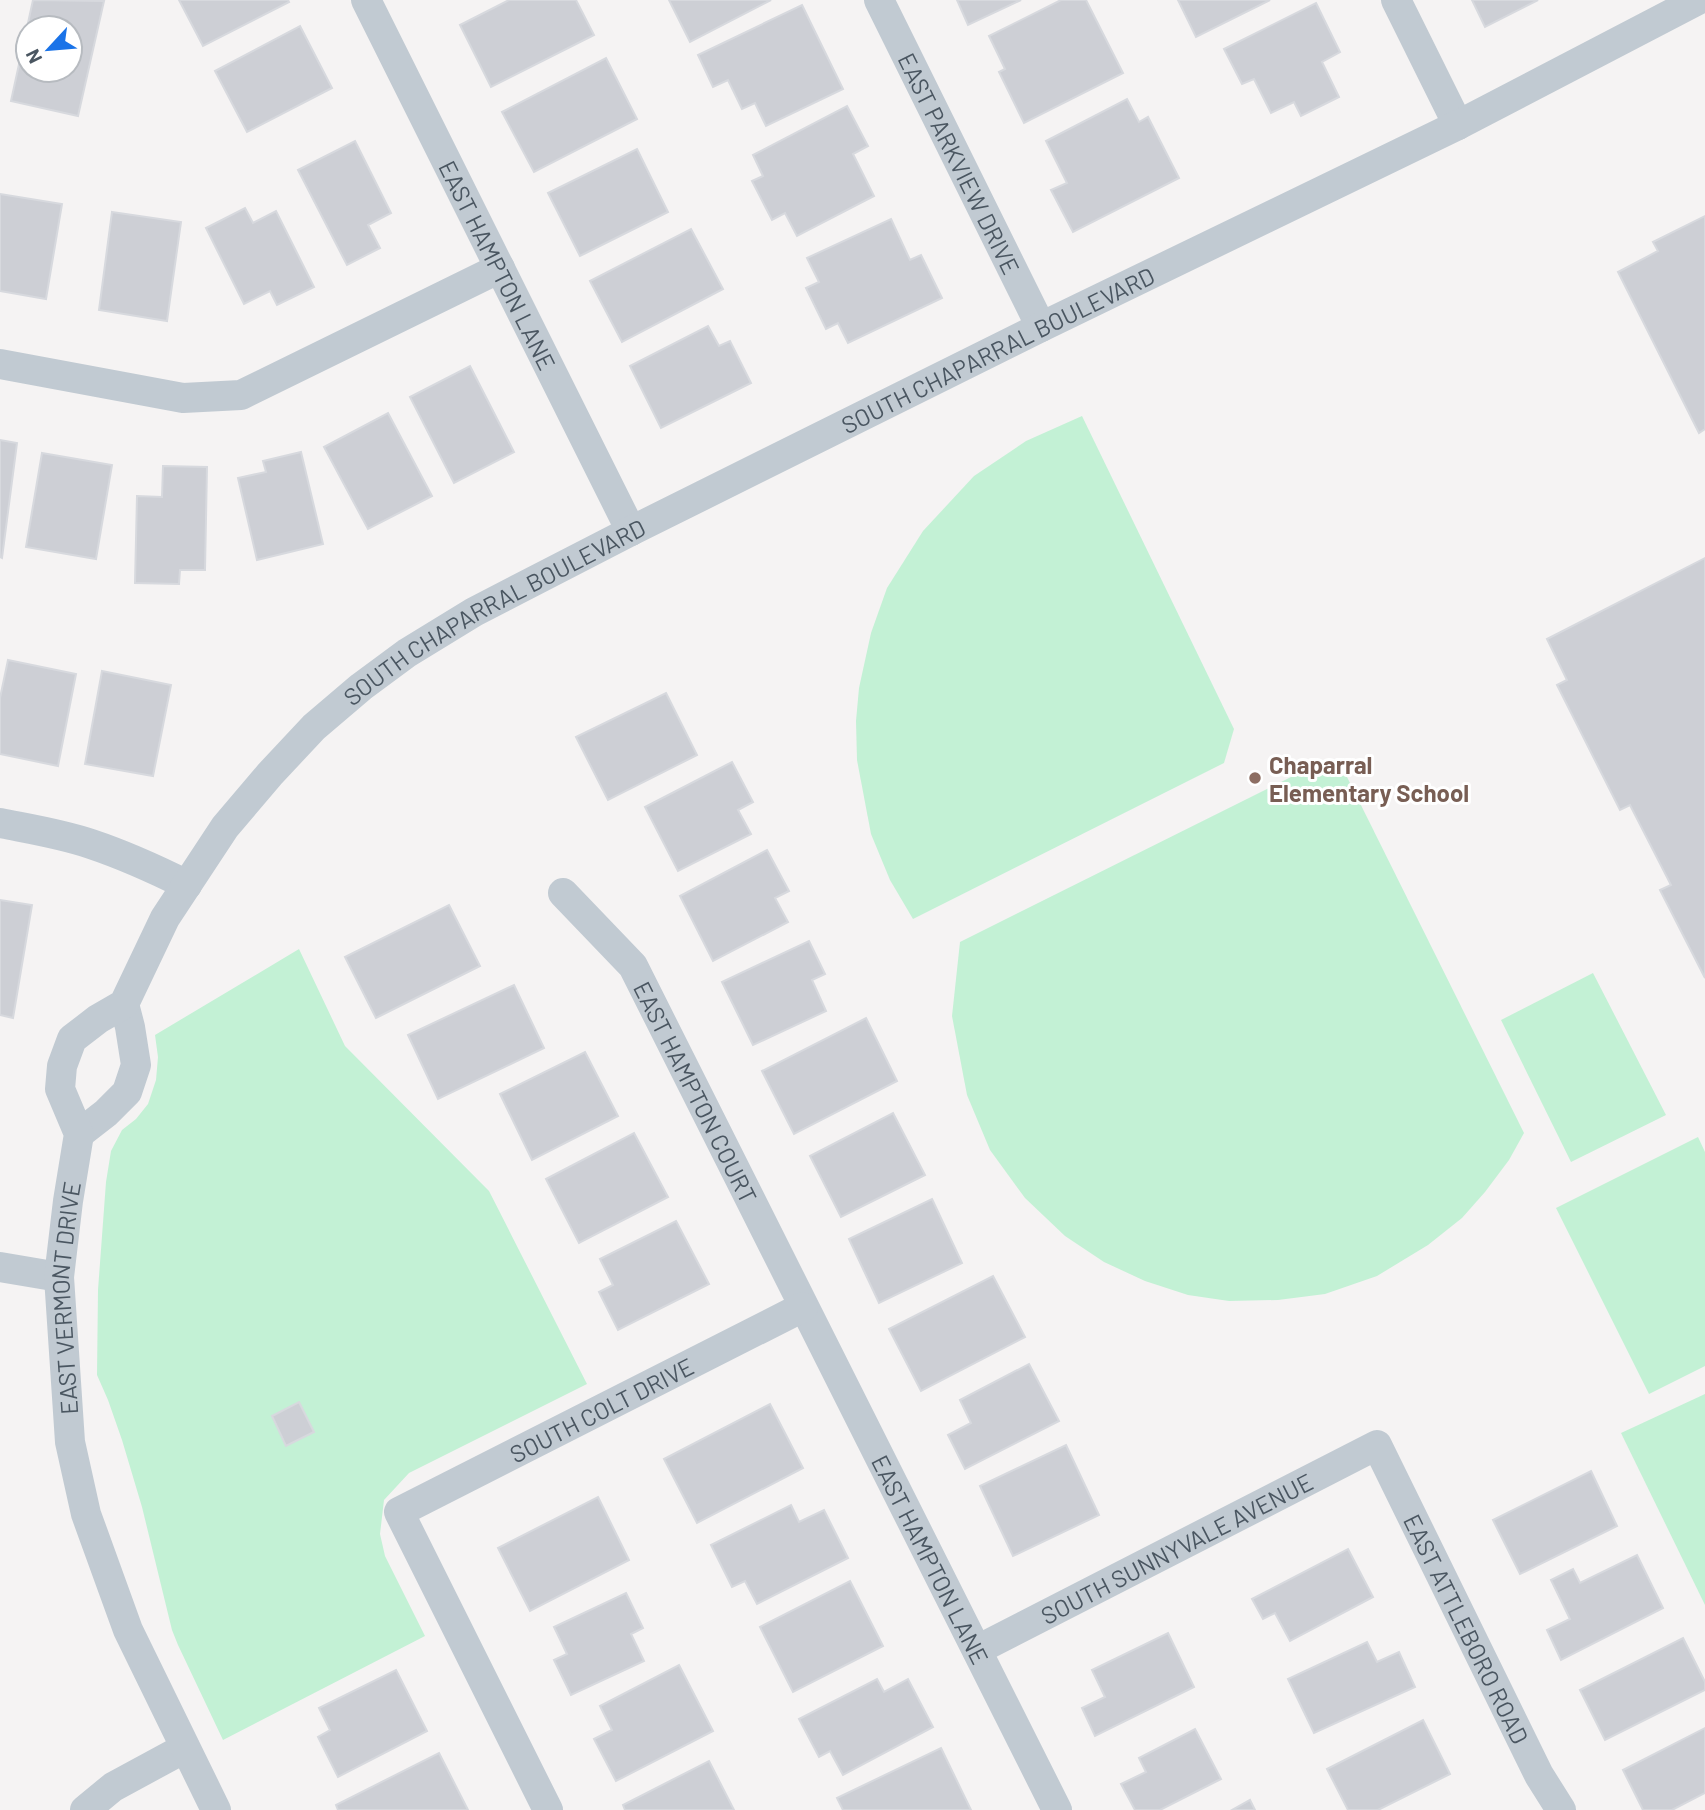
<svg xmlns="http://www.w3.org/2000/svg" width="1705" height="1810" font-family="Barlow,sans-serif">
	<rect width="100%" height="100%" fill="#f5f3f3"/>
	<g fill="#c3f1d5">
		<path d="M 1082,416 L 1234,729 L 1224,763 L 913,919 L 890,880 L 871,834 L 857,760 L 856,721 L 859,688 L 871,633 L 887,588 L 923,531 L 974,476 L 1026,441 Z"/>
		<path d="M 1315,765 L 1347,777 L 1524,1133 L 1509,1160 L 1485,1192 L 1462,1218 L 1428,1245 L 1377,1276 L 1325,1294 L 1278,1300 L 1229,1301 L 1188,1295 L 1145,1281 L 1104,1262 L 1065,1236 L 1025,1198 L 990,1150 L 967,1095 L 952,1016 L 960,942 Z"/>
		<path d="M 299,949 L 345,1046 L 489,1191 L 587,1384 L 409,1473 L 384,1500 L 380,1534 L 385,1556 L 425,1636 L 223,1740 L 178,1645 L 172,1630 L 142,1507 L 122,1440 L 108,1400 L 97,1375 L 98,1290 L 106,1182 L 111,1151 L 122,1130 L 136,1119 L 148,1104 L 156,1080 L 158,1057 L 155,1035 Z"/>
		<path d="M 1593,973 L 1666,1115 L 1571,1162 L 1501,1020 Z"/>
		<path d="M 1698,1137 L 1705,1152 L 1705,1366 L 1649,1394 L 1556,1208 Z"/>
		<path d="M 1705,1394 L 1705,1605 L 1621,1433 Z"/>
	</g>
	<g fill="#cdcfd5" stroke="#d7d9de" stroke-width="2" fill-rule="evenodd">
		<path d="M 33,0 L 104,1 L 78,116 L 11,101 ZM 28,28 L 70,28 L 70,70 L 28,70 Z"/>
		<path d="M 179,0 L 288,0 L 289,2 L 203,46 Z"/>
		<path d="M 509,0 L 576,0 L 594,35 L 491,87 L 460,25 Z"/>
		<path d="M 669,0 L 771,0 L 690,42 Z"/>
		<path d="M 957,0 L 1021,0 L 968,25 Z"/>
		<path d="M 1061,0 L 1086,0 L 1123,73 L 1024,123 L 999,72 L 1005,69 L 989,36 Z"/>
		<path d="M 1178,0 L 1270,0 L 1196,37 Z"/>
		<path d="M 1472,0 L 1538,0 L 1485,27 Z"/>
		<path d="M 1316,3 L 1340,52 L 1322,62 L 1339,97 L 1301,116 L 1294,102 L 1271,113 L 1254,79 L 1242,84 L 1224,49 Z"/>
		<path d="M 802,5 L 843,89 L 766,126 L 755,103 L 742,109 L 728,80 L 713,87 L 698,55 Z"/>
		<path d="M 300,26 L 332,88 L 247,132 L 215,71 Z"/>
		<path d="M 606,58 L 637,119 L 534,172 L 502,112 Z"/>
		<path d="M 1127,99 L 1139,122 L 1148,117 L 1179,178 L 1073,232 L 1051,190 L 1067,183 L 1046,141 Z"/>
		<path d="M 847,106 L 868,146 L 853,154 L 874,196 L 797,236 L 785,213 L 772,220 L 752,181 L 763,176 L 753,155 Z"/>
		<path d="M 355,141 L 391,213 L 368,225 L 380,248 L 347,265 L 298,170 Z"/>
		<path d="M 637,149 L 668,212 L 580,256 L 548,193 Z"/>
		<path d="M 0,194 L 62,204 L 46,299 L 0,291 Z"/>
		<path d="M 245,208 L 253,223 L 276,211 L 314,287 L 277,305 L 270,291 L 244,304 L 206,228 Z"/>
		<path d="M 112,212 L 181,222 L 167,321 L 99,310 Z"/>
		<path d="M 1705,216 L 1705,429 L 1699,433 L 1618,272 L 1658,251 L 1653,242 Z"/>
		<path d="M 891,219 L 910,260 L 921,255 L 942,298 L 848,343 L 838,323 L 826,329 L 806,288 L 819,282 L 807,258 Z"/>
		<path d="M 691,229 L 723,289 L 622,342 L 590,281 Z"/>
		<path d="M 708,326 L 719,346 L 730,341 L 751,383 L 661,428 L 630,366 Z"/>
		<path d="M 470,366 L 514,452 L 454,483 L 410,397 Z"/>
		<path d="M 388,413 L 432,496 L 368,529 L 324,447 Z"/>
		<path d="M 0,440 L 17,443 L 2,558 L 0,557 Z"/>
		<path d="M 301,452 L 323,544 L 257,560 L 238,478 L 266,472 L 263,461 Z"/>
		<path d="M 42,453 L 112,465 L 96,559 L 26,547 Z"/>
		<path d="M 163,466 L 207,467 L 205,570 L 180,570 L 179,584 L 135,583 L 137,496 L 162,497 Z"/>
		<path d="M 1705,558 L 1705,978 L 1660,890 L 1671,885 L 1630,805 L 1620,810 L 1557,685 L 1567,680 L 1547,639 Z"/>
		<path d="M 8,660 L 76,674 L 58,766 L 0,754 L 0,698 Z"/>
		<path d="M 102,671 L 171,685 L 153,776 L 85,764 Z"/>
		<path d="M 666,693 L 697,755 L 608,800 L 576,737 Z"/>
		<path d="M 732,762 L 753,802 L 738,810 L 751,834 L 678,871 L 645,807 Z"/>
		<path d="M 767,850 L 789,891 L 775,898 L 788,922 L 713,961 L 680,896 Z"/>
		<path d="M 0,900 L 32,905 L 13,1018 L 0,1015 Z"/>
		<path d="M 449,905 L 480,966 L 376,1018 L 345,957 Z"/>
		<path d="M 809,941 L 825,974 L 812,980 L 826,1011 L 753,1045 L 722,982 Z"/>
		<path d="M 514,985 L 544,1048 L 438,1099 L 408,1035 Z"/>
		<path d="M 866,1018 L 897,1081 L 794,1134 L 762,1071 Z"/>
		<path d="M 585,1052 L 618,1116 L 532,1160 L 500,1094 Z"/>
		<path d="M 893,1113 L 925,1175 L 841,1217 L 810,1156 Z"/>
		<path d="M 634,1133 L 668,1197 L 579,1243 L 546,1179 Z"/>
		<path d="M 932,1199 L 962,1263 L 879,1303 L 849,1239 Z"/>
		<path d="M 676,1221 L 709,1284 L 618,1330 L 599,1292 L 613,1285 L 600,1259 Z"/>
		<path d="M 993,1276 L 1025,1337 L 921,1391 L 889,1329 Z"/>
		<path d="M 1029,1364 L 1059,1421 L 965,1469 L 948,1435 L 971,1423 L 960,1400 Z"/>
		<path d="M 299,1402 L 314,1432 L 286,1446 L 272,1416 Z"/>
		<path d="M 770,1404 L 803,1468 L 697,1523 L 664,1459 Z"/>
		<path d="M 1066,1445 L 1099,1515 L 1013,1556 L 980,1486 Z"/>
		<path d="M 1591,1471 L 1617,1526 L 1520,1574 L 1493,1520 Z"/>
		<path d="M 598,1497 L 629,1560 L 530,1611 L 498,1548 Z"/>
		<path d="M 791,1505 L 799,1522 L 824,1510 L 848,1558 L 757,1604 L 745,1581 L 732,1587 L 711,1545 Z"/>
		<path d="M 1348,1549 L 1373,1597 L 1290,1641 L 1275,1613 L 1263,1619 L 1252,1599 Z"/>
		<path d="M 1637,1555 L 1663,1608 L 1561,1660 L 1547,1630 L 1570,1619 L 1551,1580 L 1573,1569 L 1580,1583 Z"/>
		<path d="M 850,1581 L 883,1646 L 793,1692 L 760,1627 Z"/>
		<path d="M 626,1593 L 643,1628 L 631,1634 L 644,1661 L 571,1695 L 554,1660 L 567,1654 L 554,1627 Z"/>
		<path d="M 1168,1633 L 1194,1687 L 1095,1736 L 1082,1708 L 1105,1697 L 1092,1670 Z"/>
		<path d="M 1683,1638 L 1705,1682 L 1705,1690 L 1605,1740 L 1580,1690 Z"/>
		<path d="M 1367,1642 L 1377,1662 L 1399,1652 L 1415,1687 L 1314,1733 L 1288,1679 Z"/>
		<path d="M 679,1665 L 713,1731 L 616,1781 L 594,1739 L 612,1730 L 600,1706 Z"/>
		<path d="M 396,1670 L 427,1731 L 338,1777 L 318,1737 L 330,1730 L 319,1708 Z"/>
		<path d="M 877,1679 L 884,1692 L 908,1679 L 933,1727 L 843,1775 L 830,1751 L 819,1757 L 799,1719 Z"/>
		<path d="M 1423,1720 L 1450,1774 L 1378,1810 L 1348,1810 L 1327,1769 Z"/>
		<path d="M 1705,1728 L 1705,1793 L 1672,1810 L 1643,1810 L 1623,1770 Z"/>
		<path d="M 1195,1729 L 1221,1779 L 1160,1810 L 1135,1810 L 1121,1784 L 1146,1772 L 1139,1758 Z"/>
		<path d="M 941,1748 L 971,1810 L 843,1810 L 837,1798 Z"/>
		<path d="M 439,1753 L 468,1810 L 338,1810 L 336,1805 Z"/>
		<path d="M 709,1761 L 734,1810 L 625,1810 L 623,1805 Z"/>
		<path d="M 1250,1800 L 1255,1810 L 1232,1810 Z"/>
	</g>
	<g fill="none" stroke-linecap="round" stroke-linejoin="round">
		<g stroke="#c1cad2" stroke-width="30">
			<path id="s1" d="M 366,0 L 631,531"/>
			<path id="s2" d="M 879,0 L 1041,327"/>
			<path d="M 1396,0 L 1458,125"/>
			<path d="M 0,364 L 183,398 L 241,395 L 500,268"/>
			<path d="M 0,823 C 30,829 62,834 91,844 C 124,855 155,869 187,885"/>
			<path id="s3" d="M 563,893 L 633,966 L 1057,1810"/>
			<path d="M 79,1134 L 106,1113 L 127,1092 L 136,1065 L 130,1027 L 124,1004"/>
			<path d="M 0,1267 L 59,1277"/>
			<path id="s4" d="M 977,1650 L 1377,1445 L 1539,1775 L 1561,1810"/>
			<path d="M 85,1810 L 113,1787 L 185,1748"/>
			<path id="s5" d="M 216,1810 L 128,1630 L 86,1514 L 70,1442 L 59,1277 L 68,1201 L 79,1134 L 60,1089 L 62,1066 L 72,1039 L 98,1019 L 124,1004 L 165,918 L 225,827 L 270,774 L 314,727 L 361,687 L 407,653 L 474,612 L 631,531 L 1041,327 L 1458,125 L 1698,0"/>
			<path id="s6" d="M 548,1810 L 399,1512 L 803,1307"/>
		</g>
	</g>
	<circle fill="#8d6e63" stroke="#fff" stroke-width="2.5" cx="1255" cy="778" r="7"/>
	<g text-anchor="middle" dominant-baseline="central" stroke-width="6" stroke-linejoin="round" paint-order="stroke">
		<g font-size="24" fill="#4a5661" stroke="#fff">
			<text stroke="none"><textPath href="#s2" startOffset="182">EAST PARKVIEW DRIVE</textPath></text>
			<text stroke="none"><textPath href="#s1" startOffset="296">EAST HAMPTON LANE</textPath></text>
			<text stroke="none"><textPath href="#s5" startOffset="1992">SOUTH CHAPARRAL BOULEVARD</textPath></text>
			<text stroke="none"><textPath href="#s5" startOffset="1424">SOUTH CHAPARRAL BOULEVARD</textPath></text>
			<text stroke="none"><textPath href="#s3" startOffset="242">EAST HAMPTON COURT</textPath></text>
			<text stroke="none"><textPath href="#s5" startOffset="542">EAST VERMONT DRIVE</textPath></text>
			<text stroke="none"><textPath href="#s6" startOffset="560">SOUTH COLT DRIVE</textPath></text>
			<text stroke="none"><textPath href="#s4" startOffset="224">SOUTH SUNNYVALE AVENUE</textPath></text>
			<text stroke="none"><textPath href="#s3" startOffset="765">EAST HAMPTON LANE</textPath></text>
			<text stroke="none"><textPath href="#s4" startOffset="654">EAST ATTLEBORO ROAD</textPath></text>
		</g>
		<g font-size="24" font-weight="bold" fill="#785e54" stroke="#fff" text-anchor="start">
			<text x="1269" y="764">Chaparral<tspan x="1269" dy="28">Elementary School</tspan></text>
		</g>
	</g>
	<g transform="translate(49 49) rotate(244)"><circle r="33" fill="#ffffff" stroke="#b7bbc0" stroke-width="2"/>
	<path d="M0-5L12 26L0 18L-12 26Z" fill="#1a73e8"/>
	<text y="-10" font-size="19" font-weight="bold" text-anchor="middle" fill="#4a5661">N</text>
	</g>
</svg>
